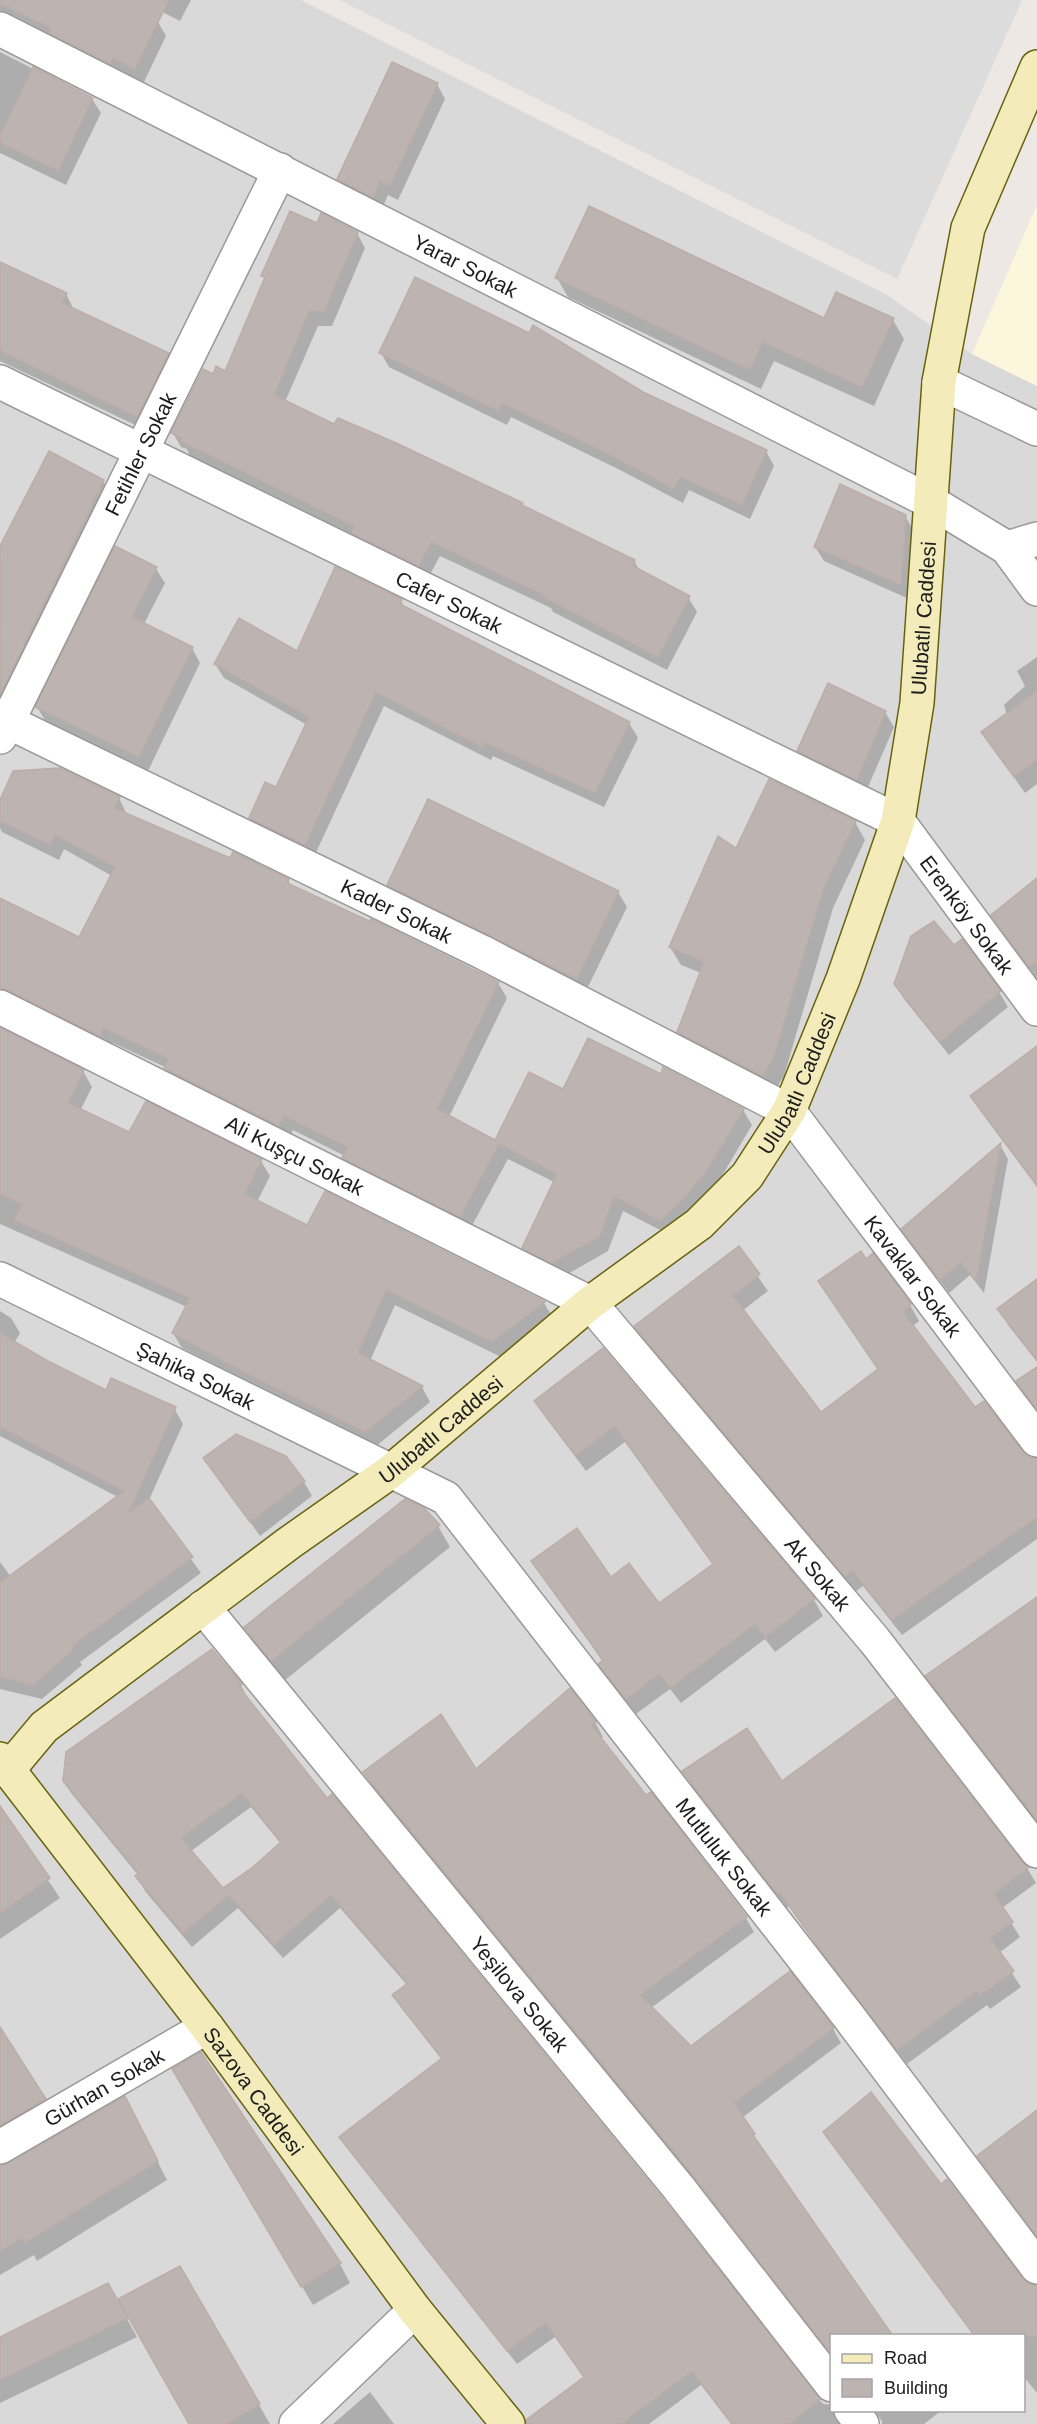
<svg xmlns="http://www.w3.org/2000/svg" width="1037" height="2424" font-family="Arial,sans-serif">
	<rect width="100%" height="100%" fill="#ede8e3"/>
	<path fill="#dad9d9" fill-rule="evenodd" d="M 0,0 L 301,0 L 887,295 L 972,354 L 1037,386 L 1037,2424 L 0,2424 ZM 832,2336 L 1024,2336 L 1024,2410 L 832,2410 Z"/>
	<path fill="#fcf6dd" d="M 1037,205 L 1037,386 L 972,354 Z"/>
	<path fill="#dcdcdc" d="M 339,0 L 1022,0 L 897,279 Z"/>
	<g fill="#0003" fill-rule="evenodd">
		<path d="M 0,0 L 113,0 L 158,22 L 166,36 L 144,82 L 121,72 L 118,78 L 0,27 Z"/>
		<path d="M 146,0 L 191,0 L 180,21 L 149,5 Z"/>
		<path d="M 0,52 L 92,99 L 101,113 L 66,185 L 0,153 Z"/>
		<path d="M 437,84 L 445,99 L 398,200 L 388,195 L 381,211 L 347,194 L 339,179 Z"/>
		<path d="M 318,225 L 357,233 L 365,248 L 332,326 L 318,326 L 285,402 L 335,426 L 522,505 L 523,507 L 634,561 L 640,571 L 688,597 L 697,612 L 667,670 L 553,612 L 551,608 L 440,556 L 427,580 L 361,547 L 355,536 L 190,456 L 187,449 L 181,447 L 173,433 L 214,376 L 226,373 L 265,280 L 263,276 Z"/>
		<path d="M 0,278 L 66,294 L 74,310 L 168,354 L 176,369 L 146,430 L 0,361 Z"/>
		<path d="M 557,278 L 825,320 L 893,320 L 904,339 L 874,406 L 774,361 L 761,389 L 568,297 Z"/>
		<path d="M 381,353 L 642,394 L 766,451 L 774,466 L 750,519 L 689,490 L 683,503 L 620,470 L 511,417 L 507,425 L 389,367 Z"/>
		<path d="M 50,453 L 103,481 L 112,497 L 0,703 L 0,549 Z"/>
		<path d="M 905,516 L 914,531 L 909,599 L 824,561 L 815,547 Z"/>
		<path d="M 116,548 L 156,569 L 165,583 L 144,624 L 192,648 L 200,663 L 148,771 L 46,722 L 37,707 Z"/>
		<path d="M 401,601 L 406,609 L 629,723 L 638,738 L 604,807 L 493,756 L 491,760 L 384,706 L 313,859 L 259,832 L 250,818 L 276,789 L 307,725 L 224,678 L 215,664 L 297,653 Z"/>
		<path d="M 1037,657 L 1037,784 L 1025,793 L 983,733 L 1007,715 L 1004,705 L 1025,686 L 1017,671 Z"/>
		<path d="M 885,712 L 894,727 L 865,794 L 807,765 L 798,751 Z"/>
		<path d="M 119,798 L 127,815 L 231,860 L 288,880 L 291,887 L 498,983 L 507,998 L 449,1117 L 495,1142 L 564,1091 L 662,1076 L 743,1110 L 752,1125 L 716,1186 L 670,1235 L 623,1211 L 608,1251 L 561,1278 L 532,1263 L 524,1248 L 554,1182 L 508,1159 L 469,1231 L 353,1173 L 345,1156 L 293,1130 L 288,1140 L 174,1083 L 165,1067 L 113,1043 L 109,1051 L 0,1006 L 0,899 L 80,939 L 112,876 L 64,849 L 59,860 L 2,832 L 0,828 L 0,803 Z"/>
		<path d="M 855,822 L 865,840 L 833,908 L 784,1076 L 773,1093 L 689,1050 L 679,1032 L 701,973 L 681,965 L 670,947 L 737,850 Z"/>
		<path d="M 1037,880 L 1037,979 L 993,916 Z"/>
		<path d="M 389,885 L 618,892 L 627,907 L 585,993 L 397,900 Z"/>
		<path d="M 953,947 L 999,992 L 1008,1007 L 949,1055 L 904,999 L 895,984 Z"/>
		<path d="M 0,1030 L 83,1071 L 92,1087 L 80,1111 L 129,1134 L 261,1161 L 270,1176 L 257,1202 L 308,1227 L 326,1193 L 544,1303 L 553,1318 L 501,1357 L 395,1305 L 370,1361 L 422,1387 L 430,1402 L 375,1447 L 182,1348 L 173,1333 L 187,1307 L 0,1224 Z"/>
		<path d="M 1037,1048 L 1037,1187 L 981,1112 L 972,1096 Z"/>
		<path d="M 1000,1145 L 1008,1159 L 984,1293 L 970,1275 L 949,1293 L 903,1229 Z"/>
		<path d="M 738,1248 L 768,1291 L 742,1311 L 821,1414 L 879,1370 L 866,1261 L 873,1255 L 910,1305 L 919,1321 L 912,1327 L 974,1409 L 1021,1452 L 1029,1458 L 1037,1460 L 1037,1539 L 902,1635 L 863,1586 L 855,1592 L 645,1342 L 636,1326 Z"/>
		<path d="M 1037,1281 L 1037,1362 L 1008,1325 L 999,1309 Z"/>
		<path d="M 0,1311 L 11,1318 L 20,1333 L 14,1343 L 106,1392 L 174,1408 L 183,1424 L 149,1500 L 201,1573 L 80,1662 L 82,1665 L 42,1699 L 0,1689 L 0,1562 L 11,1577 L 118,1497 L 0,1436 Z"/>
		<path d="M 603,1350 L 814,1600 L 823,1616 L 775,1652 L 765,1639 L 681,1703 L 670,1689 L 636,1714 L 610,1680 L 600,1664 L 603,1662 L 533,1561 L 611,1579 L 658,1605 L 714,1566 L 625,1442 L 586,1471 L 546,1418 L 536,1401 Z"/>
		<path d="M 205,1459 L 304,1482 L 312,1496 L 260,1536 Z"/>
		<path d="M 438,1526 L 450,1547 L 284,1681 L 258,1648 L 246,1627 Z"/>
		<path d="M 1037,1599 L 1037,1823 L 937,1692 L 927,1676 Z"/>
		<path d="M 241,1685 L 248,1700 L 326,1801 L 816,2398 L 824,2404 L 832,2405 L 832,2410 L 836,2410 L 841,2419 L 840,2424 L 731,2424 L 701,2385 L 649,2424 L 561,2424 L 585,2379 L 555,2337 L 517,2364 L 350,2152 L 341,2138 L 442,2060 L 403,2010 L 394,1995 L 407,1985 L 340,1908 L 283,1958 L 238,1908 L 192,1947 L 145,1891 L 137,1876 L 138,1875 L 71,1793 L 62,1778 L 155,1714 ZM 251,1807 L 281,1844 L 254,1868 L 223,1890 L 191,1851 Z"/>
		<path d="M 595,1722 L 603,1737 L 600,1739 L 746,1918 L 754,1932 L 651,2008 L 691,2048 L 833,2029 L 841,2043 L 742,2118 L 762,2149 L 832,2336 L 832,2355 L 703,2190 L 373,1787 L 364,1773 L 475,1771 Z"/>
		<path d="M 684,1772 L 782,1783 L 1021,1864 L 1027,1868 L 1036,1883 L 1002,1908 L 1020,1937 L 999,1953 L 1021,1987 L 990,2009 L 987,2005 L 907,2064 L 830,1963 L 790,1906 L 787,1908 L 692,1786 Z"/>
		<path d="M 0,1823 L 10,1823 L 60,1898 L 0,1939 Z"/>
		<path d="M 0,2045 L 44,2100 L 55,2118 L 0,2150 Z"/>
		<path d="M 174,2069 L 340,2264 L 350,2283 L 313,2305 Z"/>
		<path d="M 1037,2111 L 1037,2237 L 979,2156 Z"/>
		<path d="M 135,2117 L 167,2180 L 37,2261 L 34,2255 L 0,2275 L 0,2167 Z"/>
		<path d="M 825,2133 L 940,2186 L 1021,2279 L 1030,2286 L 1037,2287 L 1037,2393 L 1024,2377 L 1024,2336 L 974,2336 L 834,2147 Z"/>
		<path d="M 180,2268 L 270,2424 L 190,2424 Z"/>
		<path d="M 117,2301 L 137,2337 L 0,2403 L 0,2338 Z"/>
		<path d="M 370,2392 L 394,2424 L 333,2424 Z"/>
		<path d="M 873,2410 L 942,2410 L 924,2424 L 882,2424 L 882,2421 Z"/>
	</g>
	<g fill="#bdb3b0" stroke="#bdada7" stroke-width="1.5" fill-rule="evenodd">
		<path d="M 0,0 L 169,0 L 135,69 L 113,58 L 110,64 L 49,33 L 51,28 L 0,4 Z"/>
		<path d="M 392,62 L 438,83 L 390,186 L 380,181 L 373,197 L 337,179 Z"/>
		<path d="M 33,67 L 93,98 L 58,171 L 0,143 L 0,136 Z"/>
		<path d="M 589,206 L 824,318 L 836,292 L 894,318 L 862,387 L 763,342 L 750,370 L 555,278 Z"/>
		<path d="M 290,211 L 317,223 L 321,213 L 358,232 L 324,312 L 309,311 L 274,395 L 334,424 L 338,418 L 394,442 L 523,503 L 522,505 L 635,560 L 633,566 L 690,596 L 658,657 L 543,597 L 544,595 L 431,542 L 419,566 L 351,533 L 354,526 L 180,441 L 182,438 L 171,433 L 203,369 L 213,374 L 216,366 L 225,371 L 265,277 L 261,276 Z"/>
		<path d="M 0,262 L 67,293 L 62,303 L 169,353 L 137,417 L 0,351 Z"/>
		<path d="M 415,277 L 529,333 L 533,325 L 643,392 L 767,450 L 742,505 L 680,477 L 674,489 L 610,455 L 502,403 L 498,411 L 379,353 Z"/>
		<path d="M 49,451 L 104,480 L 1,692 L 0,546 Z"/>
		<path d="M 840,484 L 906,515 L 901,585 L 814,547 Z"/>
		<path d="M 115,546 L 157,567 L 132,617 L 193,647 L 139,757 L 35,707 Z"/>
		<path d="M 335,567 L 402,599 L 400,604 L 630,722 L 595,793 L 484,742 L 482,747 L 376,692 L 305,845 L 249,818 L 265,782 L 276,787 L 309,717 L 214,664 L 239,618 L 297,651 Z"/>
		<path d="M 828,683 L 886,711 L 857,780 L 797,751 Z"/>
		<path d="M 1037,691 L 1037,760 L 1014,777 L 981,732 Z"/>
		<path d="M 60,768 L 120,797 L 114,808 L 230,858 L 233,852 L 289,879 L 287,883 L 369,921 L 371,919 L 499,982 L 437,1109 L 495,1140 L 529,1072 L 563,1089 L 588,1038 L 661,1074 L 663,1067 L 744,1109 L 707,1170 L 689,1193 L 660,1221 L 614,1196 L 600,1236 L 552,1263 L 522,1248 L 557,1174 L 499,1144 L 460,1217 L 342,1158 L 348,1147 L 284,1116 L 279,1126 L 164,1068 L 169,1059 L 104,1028 L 100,1036 L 8,990 L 0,988 L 0,898 L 79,937 L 115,867 L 55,835 L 50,845 L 0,821 L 0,800 L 13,771 Z"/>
		<path d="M 769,779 L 856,821 L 823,889 L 774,1057 L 763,1076 L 677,1032 L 704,962 L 669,947 L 718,836 L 736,848 Z"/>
		<path d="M 428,799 L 619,891 L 577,979 L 387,885 Z"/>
		<path d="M 1037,878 L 1037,961 L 1029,967 L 991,915 Z"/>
		<path d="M 934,921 L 954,945 L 962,939 L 1001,991 L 940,1042 L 894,984 L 911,936 Z"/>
		<path d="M 0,1028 L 84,1070 L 68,1103 L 129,1132 L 146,1101 L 262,1159 L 245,1194 L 307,1225 L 325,1191 L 545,1302 L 492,1342 L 386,1290 L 358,1353 L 423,1386 L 365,1432 L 248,1374 L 172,1333 L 190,1298 L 14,1220 L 22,1204 L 0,1194 Z"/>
		<path d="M 1037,1046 L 1037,1185 L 970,1096 Z"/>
		<path d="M 1001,1143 L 976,1281 L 961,1262 L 940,1280 L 901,1229 Z"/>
		<path d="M 739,1246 L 760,1274 L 733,1296 L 821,1412 L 878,1369 L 818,1281 L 861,1251 L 866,1259 L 873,1253 L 911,1304 L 903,1312 L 975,1407 L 984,1401 L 1022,1451 L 1029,1457 L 1037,1458 L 1037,1517 L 892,1620 L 853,1571 L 845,1577 L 634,1326 Z"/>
		<path d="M 1037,1279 L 1037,1360 L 997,1309 Z"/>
		<path d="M 0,1333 L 46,1360 L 106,1390 L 111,1378 L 176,1407 L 128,1514 L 149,1498 L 193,1557 L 72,1646 L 74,1649 L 33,1685 L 0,1677 L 0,1583 L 124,1491 L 0,1427 Z"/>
		<path d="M 603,1348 L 815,1599 L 765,1637 L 755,1624 L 670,1688 L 659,1674 L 626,1699 L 598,1664 L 603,1660 L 531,1561 L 577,1528 L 611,1577 L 629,1563 L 659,1603 L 713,1564 L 615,1426 L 576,1456 L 534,1401 Z"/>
		<path d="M 1037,1367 L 1037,1409 L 1016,1381 Z"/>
		<path d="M 236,1434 L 286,1456 L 305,1481 L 250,1522 L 203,1458 Z"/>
		<path d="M 405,1499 L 424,1508 L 440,1525 L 271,1661 L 244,1627 Z"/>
		<path d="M 1037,1597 L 1037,1820 L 925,1676 Z"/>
		<path d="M 212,1649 L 242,1684 L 239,1687 L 327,1798 L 332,1794 L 663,2199 L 821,2399 L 789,2424 L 732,2424 L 692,2371 L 621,2424 L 526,2424 L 526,2420 L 584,2377 L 546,2323 L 507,2351 L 339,2137 L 442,2058 L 392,1995 L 408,1983 L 331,1895 L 274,1945 L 229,1895 L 183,1933 L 135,1876 L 139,1873 L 63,1781 L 66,1752 ZM 242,1793 L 281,1842 L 253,1867 L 223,1888 L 181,1838 Z"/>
		<path d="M 570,1688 L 596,1722 L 591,1725 L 646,1795 L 651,1792 L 747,1917 L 640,1995 L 691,2046 L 790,1971 L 834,2028 L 734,2103 L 755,2134 L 753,2135 L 893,2336 L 831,2336 L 831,2354 L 693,2175 L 363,1772 L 441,1714 L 476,1769 Z"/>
		<path d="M 895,1698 L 1022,1862 L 1029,1867 L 994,1894 L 1013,1922 L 990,1938 L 1014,1971 L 981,1995 L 977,1991 L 897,2050 L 819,1948 L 780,1893 L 778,1895 L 682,1771 L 747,1728 L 782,1781 Z"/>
		<path d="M 0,1806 L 50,1878 L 0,1913 Z"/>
		<path d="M 0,2027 L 46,2099 L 0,2125 Z"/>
		<path d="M 201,2052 L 341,2263 L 301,2287 L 172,2069 Z"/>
		<path d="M 871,2092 L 941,2184 L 947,2179 L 1022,2278 L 1029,2284 L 1037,2285 L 1037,2336 L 975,2336 L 823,2132 Z"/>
		<path d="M 125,2096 L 158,2161 L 25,2243 L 22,2238 L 0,2251 L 0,2166 L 9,2163 Z"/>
		<path d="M 1037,2110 L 1037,2236 L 977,2156 Z"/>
		<path d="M 180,2266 L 260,2404 L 227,2424 L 189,2424 L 118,2299 Z"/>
		<path d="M 108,2283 L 128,2318 L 0,2380 L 0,2337 Z"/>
	</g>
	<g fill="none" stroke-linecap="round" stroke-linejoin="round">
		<defs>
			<g id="street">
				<path id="s1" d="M 0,29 L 931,502 L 1007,548 L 1037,589"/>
				<path id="s2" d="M 0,382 L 898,821 L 1037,1009"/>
				<path d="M 939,382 L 1037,429"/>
				<path d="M 1007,548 L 1037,539"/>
				<path id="s3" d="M 0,718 L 482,952 L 789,1111 L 1037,1440"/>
				<path id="s4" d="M 0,737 L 280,170"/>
				<path id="s5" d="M 0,1007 L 590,1303 L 875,1641 L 1037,1851"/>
				<path id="s6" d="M 0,1279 L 446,1498 L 849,2017 L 1037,2267"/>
				<path id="s7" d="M 203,1607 L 678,2187 L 832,2385"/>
				<path id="s8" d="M 0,2147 L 207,2027"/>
				<path d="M 851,2410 L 862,2424"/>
				<path d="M 296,2424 L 415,2310"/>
			</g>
			<g id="secondary">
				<path id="s9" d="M 0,1759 L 207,2027 L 415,2310 L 508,2424"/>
				<path id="s10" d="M 8,1770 L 44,1727 L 289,1543 L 390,1472 L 590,1303 L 699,1224 L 747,1176 L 789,1111 L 843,979 L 898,821 L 917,703 L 939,382 L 968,228 L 1037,67"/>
			</g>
		</defs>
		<use href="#street" stroke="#999" stroke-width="36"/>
		<use href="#secondary" stroke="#68620e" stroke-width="36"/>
		<use href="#street" stroke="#fff" stroke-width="33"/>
		<use href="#secondary" stroke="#f3ecba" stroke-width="33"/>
	</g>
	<g text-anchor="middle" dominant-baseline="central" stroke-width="4.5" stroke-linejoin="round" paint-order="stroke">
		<g font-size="21" fill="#1c1c1c" stroke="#fff">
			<text stroke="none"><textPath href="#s1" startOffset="522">Yarar Sokak</textPath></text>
			<text stroke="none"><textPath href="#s4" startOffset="316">Fetihler Sokak</textPath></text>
			<text stroke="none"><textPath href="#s2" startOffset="500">Cafer Sokak</textPath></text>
			<text stroke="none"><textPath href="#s10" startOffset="1542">Ulubatlı Caddesi</textPath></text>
			<text stroke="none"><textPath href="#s3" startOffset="441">Kader Sokak</textPath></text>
			<text stroke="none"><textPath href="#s2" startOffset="1116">Erenköy Sokak</textPath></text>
			<text stroke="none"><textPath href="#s10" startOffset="1056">Ulubatlı Caddesi</textPath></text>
			<text stroke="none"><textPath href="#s5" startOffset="330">Ali Kuşçu Sokak</textPath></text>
			<text stroke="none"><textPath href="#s3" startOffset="1088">Kavaklar Sokak</textPath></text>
			<text stroke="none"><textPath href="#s6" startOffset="218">Şahika Sokak</textPath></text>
			<text stroke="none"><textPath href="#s10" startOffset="552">Ulubatlı Caddesi</textPath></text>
			<text stroke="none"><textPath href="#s5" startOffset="1014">Ak Sokak</textPath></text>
			<text stroke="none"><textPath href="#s6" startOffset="951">Mutluluk Sokak</textPath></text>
			<text stroke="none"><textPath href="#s7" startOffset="500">Yeşilova Sokak</textPath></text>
			<text stroke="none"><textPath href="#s8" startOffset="120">Gürhan Sokak</textPath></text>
			<text stroke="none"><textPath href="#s9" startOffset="418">Sazova Caddesi</textPath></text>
		</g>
	</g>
	<rect x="830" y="2334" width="195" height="78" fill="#ffffff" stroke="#a4a4a4" stroke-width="1.5"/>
	<rect x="842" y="2354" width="30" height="9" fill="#f3ecba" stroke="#a4a4a4" stroke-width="1.5"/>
	<text x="884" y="2364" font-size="18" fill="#1c1c1c">Road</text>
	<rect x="842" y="2379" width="30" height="18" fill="#bdb3b0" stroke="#a4a4a4" stroke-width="1.5"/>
	<text x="884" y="2394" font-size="18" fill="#1c1c1c">Building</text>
</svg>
